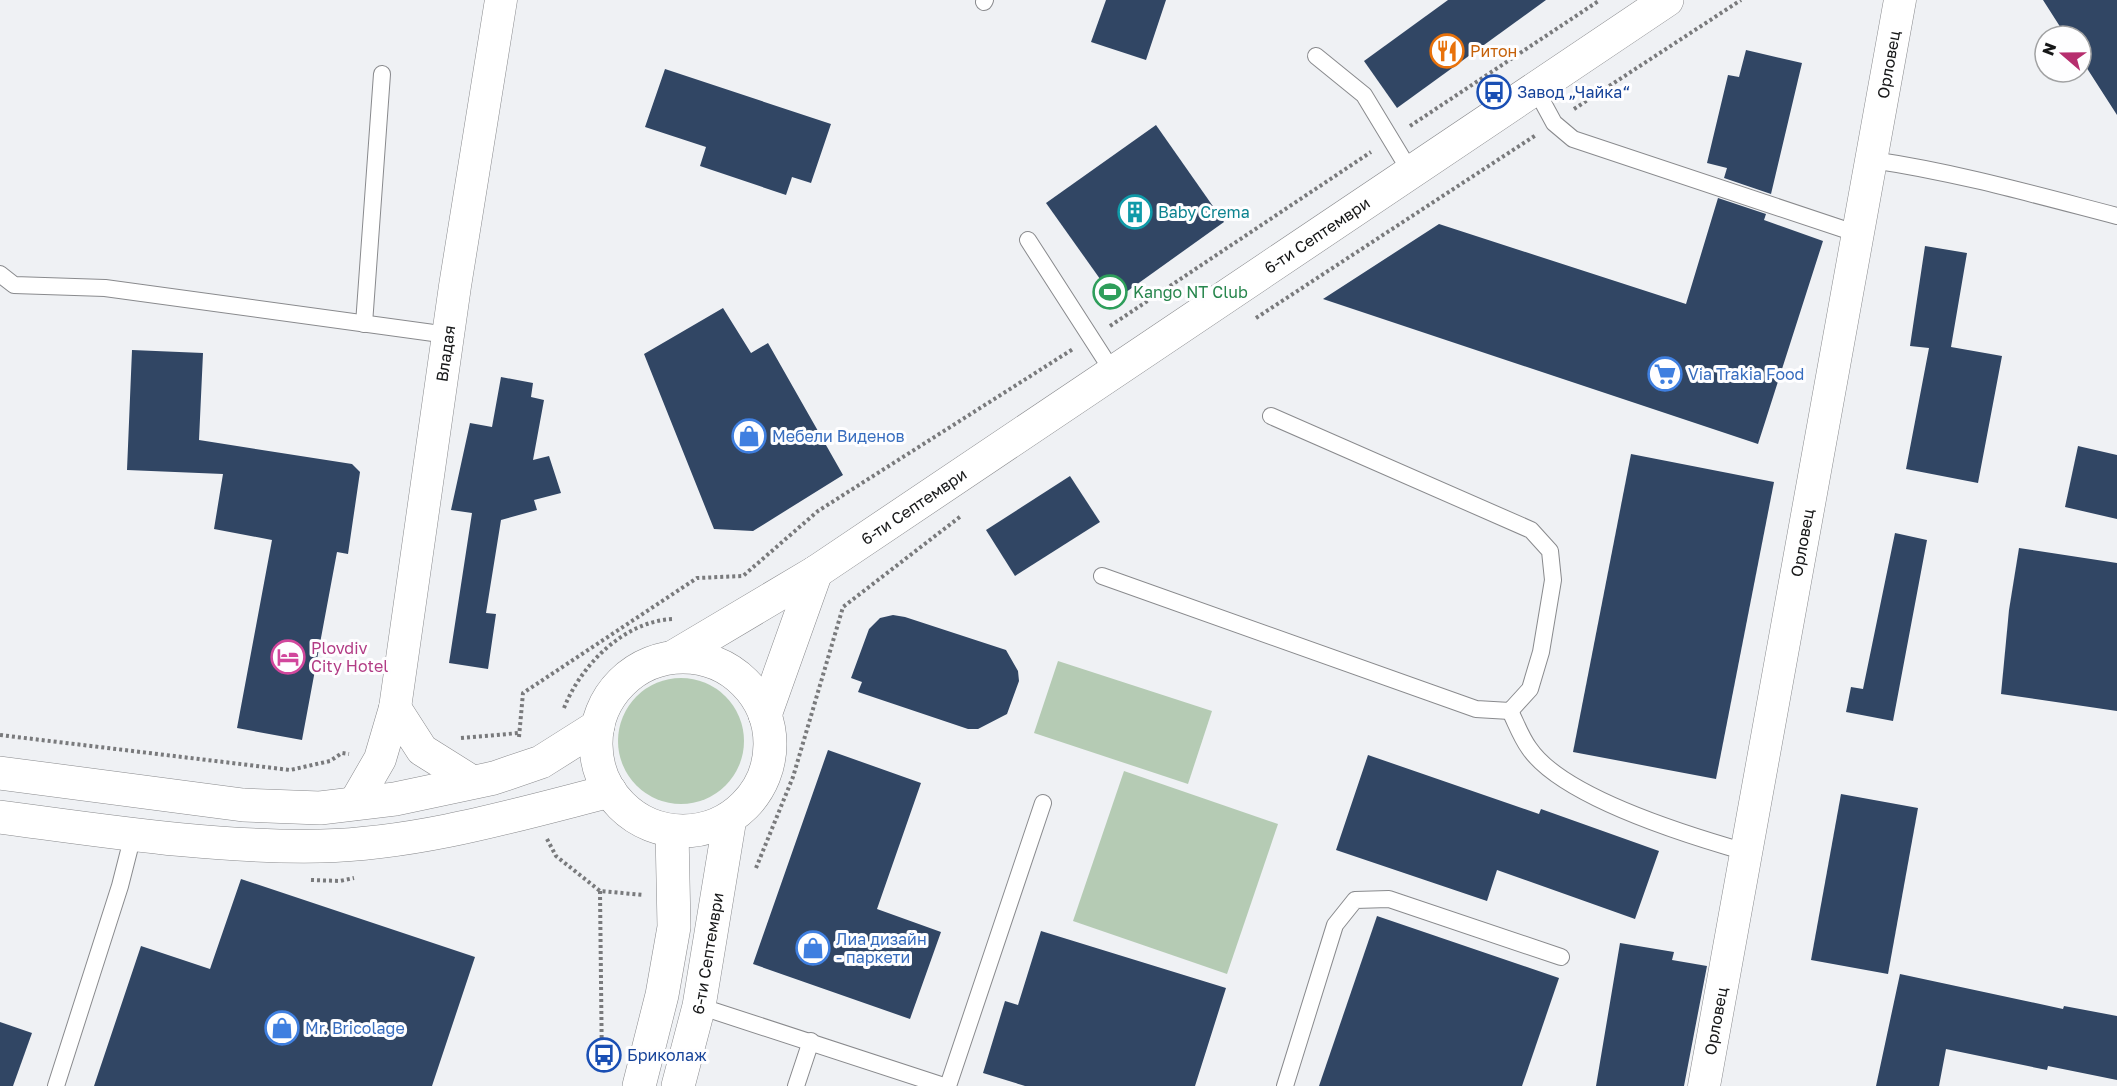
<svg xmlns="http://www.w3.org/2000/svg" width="2117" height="1086" font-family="'Golos Text',sans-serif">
	<rect width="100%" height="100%" fill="#eff1f4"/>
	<g fill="#b5cbb4">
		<path d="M 1058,661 L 1212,711 L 1188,784 L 1034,733 Z"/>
		<circle cx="681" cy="741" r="63"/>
		<path d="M 1124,771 L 1278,824 L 1227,974 L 1073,921 Z"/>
	</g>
	<g fill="#314664">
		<path d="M 1106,0 L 1166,0 L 1146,60 L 1091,42 Z"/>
		<path d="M 1448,0 L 1546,0 L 1397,108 L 1364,61 Z"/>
		<path d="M 2043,0 L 2117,0 L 2117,115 L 2081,59 L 2081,36 L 2066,36 Z"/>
		<path d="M 1746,50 L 1802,63 L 1771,194 L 1724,178 L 1727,168 L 1707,163 L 1728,75 L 1739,77 Z"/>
		<path d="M 665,69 L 831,124 L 811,183 L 792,177 L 786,195 L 700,166 L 706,147 L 645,127 Z"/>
		<path d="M 1156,125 L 1224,222 L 1115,300 L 1046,203 Z"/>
		<path d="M 1718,198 L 1766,214 L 1764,220 L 1823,241 L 1758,444 L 1323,299 L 1439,224 L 1686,304 Z"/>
		<path d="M 1925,246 L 1967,253 L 1951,347 L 2002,356 L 1978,483 L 1906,469 L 1929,348 L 1910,346 Z"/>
		<path d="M 723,308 L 751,353 L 768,343 L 843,475 L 753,531 L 714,529 L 644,354 Z"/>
		<path d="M 132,350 L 203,353 L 199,440 L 352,464 L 360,472 L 348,554 L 337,552 L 302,740 L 237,728 L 272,540 L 214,529 L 223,474 L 127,470 Z"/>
		<path d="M 501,377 L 533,383 L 531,397 L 544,400 L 533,460 L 549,456 L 561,493 L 534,500 L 537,510 L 501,520 L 486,613 L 496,614 L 488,669 L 449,663 L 472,513 L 451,510 L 470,423 L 492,427 Z"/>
		<path d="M 2078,446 L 2117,455 L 2117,519 L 2065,507 Z"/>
		<path d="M 1631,454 L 1774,482 L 1716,779 L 1573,752 Z"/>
		<path d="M 1070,476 L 1100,522 L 1015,576 L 986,530 Z"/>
		<path d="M 1895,533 L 1927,540 L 1893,721 L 1846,712 L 1851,687 L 1863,689 Z"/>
		<path d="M 2019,548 L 2117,563 L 2117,711 L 2001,694 L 2009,610 Z"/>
		<path d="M 893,615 L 905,617 L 1006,650 L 1018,671 L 1019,681 L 1007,714 L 978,729 L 968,729 L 858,692 L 862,682 L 851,678 L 869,629 L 880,618 Z"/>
		<path d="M 828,750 L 921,783 L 877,909 L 941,932 L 910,1019 L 753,964 Z"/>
		<path d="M 1368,755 L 1539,814 L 1541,809 L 1659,851 L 1635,919 L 1497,870 L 1487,901 L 1336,850 Z"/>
		<path d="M 1841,794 L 1918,808 L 1888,974 L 1811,960 Z"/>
		<path d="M 241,879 L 475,957 L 432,1086 L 94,1086 L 141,946 L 210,969 Z"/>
		<path d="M 1377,916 L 1559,978 L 1522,1086 L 1319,1086 Z"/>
		<path d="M 1041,931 L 1226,988 L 1195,1086 L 1025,1086 L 983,1073 L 1005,1001 L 1018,1005 Z"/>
		<path d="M 1620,943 L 1674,952 L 1672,960 L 1707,966 L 1684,1086 L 1596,1086 Z"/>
		<path d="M 1900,974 L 2063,1009 L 2064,1006 L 2117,1016 L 2117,1080 L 2048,1066 L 2047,1070 L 1946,1049 L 1939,1086 L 1876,1086 Z"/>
		<path d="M 0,1022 L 32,1033 L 13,1086 L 0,1086 Z"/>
	</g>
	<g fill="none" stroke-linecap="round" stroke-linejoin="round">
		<defs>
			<g id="lane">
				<path d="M 984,2 L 985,0"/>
				<path d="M 1316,56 L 1364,95 L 1410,171"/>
				<path d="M 1535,88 L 1554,123 L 1573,139 L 1858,234"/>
				<path d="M 1872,160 C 1955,172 2036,195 2117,216"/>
				<path d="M 1028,240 L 1113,372"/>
				<path d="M 0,274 L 14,285 L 105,288 L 448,335"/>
				<path d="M 364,324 L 382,74"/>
				<path d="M 1102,576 L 1476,709 L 1510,711 L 1530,689 L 1541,652 L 1553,580 L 1550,551 L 1531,530 L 1271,416"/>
				<path d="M 1510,711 C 1516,723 1521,737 1529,748 C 1562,797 1690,836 1746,852"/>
				<path d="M 699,1006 L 944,1086"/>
				<path d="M 56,1086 L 120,886 L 133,835"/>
				<path d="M 796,1086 L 811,1041"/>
				<path d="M 948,1086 L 1043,803"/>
				<path d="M 1285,1086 L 1335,925 L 1355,900 L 1389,899 L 1561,957"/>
			</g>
			<g id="street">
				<path id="s1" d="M 395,708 L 455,286 L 501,0"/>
				<path d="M 354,804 L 380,759 L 395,708 L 422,750 L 473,782"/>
				<path id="s2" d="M 1704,1086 L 1900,0"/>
			</g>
			<g id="secondary">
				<path d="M 0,773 L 243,805 L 320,808 L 395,799 L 494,778 L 541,762 L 598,726"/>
				<path d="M 0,817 C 106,831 213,848 321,846 C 418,844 516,815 610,791"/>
			</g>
			<g id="primary">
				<path id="s3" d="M 673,657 L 816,572 L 1667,0"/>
				<circle cx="683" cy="744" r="87"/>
				<path d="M 765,715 L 816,572"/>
				<path d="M 639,1086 L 662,995 L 674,927 L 672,831"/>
				<path id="s4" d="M 678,1086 L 699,1006 L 730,818"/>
			</g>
		</defs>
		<use href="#lane" stroke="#898a8d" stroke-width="18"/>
		<use href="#street" stroke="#898a8d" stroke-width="33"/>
		<use href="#secondary" stroke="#898a8d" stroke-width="34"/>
		<use href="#primary" stroke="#898a8d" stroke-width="34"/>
		<g stroke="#797a7c" stroke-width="4" stroke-dasharray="3 3" stroke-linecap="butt">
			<path d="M 1574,109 L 1741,0"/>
			<path d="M 1410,126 L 1600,0"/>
			<path d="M 1256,318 L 1536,135"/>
			<path d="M 1110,326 L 1371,152"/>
			<path d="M 564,708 C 581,665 624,621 673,619"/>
			<path d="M 0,735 L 290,770 L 330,761 L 342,753 L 349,754"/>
			<path d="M 519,737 L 523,693 L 697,578 L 743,576 L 818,511 L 1073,349"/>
			<path d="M 461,738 L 519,733"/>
			<path d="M 547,839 L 556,856 L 600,891 L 644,895"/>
			<path d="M 756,868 L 793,777 L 843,607 L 961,516"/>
			<path d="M 311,880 L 340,881 L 354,878"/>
			<path d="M 600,891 L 602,1071"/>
		</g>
		<use href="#lane" stroke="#fff" stroke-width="16"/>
		<use href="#street" stroke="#fff" stroke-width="32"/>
		<use href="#secondary" stroke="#fff" stroke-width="33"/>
		<use href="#primary" stroke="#fff" stroke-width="33"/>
	</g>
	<defs>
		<symbol id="restaurant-ring" viewBox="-11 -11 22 22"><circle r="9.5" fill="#fefeff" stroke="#e8710a" stroke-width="1.5"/><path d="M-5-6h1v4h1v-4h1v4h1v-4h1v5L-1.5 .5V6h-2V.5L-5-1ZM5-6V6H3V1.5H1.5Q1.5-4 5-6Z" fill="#e8710a"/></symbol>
		<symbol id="bus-ring" viewBox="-11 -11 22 22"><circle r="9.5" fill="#fefeff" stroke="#1a4fb4" stroke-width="1.5"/><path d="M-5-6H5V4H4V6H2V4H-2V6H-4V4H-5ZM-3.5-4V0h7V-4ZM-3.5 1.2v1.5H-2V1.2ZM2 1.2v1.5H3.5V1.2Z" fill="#1a4fb4"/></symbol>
		<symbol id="building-ring" viewBox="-11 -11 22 22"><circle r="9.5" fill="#fefeff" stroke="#0f9aa8" stroke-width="1.5"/><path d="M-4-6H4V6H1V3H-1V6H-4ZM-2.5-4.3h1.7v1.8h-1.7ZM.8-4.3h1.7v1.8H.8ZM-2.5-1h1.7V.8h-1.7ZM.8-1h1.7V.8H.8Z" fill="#0f9aa8"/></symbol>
		<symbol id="stadium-ring" viewBox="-11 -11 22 22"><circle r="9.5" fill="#fefeff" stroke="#2e9e5b" stroke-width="1.5"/><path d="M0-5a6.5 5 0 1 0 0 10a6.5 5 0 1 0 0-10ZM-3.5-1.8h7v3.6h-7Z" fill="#2e9e5b"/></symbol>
		<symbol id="supermarket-ring" viewBox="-11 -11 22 22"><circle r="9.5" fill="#fefeff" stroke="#3f7fe0" stroke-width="1.5"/><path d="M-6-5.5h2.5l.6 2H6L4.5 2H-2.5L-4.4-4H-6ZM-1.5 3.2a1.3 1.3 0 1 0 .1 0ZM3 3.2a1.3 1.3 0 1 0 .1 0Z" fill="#3f7fe0"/></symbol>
		<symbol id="shop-ring" viewBox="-11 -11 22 22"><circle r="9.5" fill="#fefeff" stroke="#3f7fe0" stroke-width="1.5"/><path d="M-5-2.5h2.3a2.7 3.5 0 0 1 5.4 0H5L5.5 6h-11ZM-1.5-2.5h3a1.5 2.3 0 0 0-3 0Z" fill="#3f7fe0"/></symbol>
		<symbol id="hotel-ring" viewBox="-11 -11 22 22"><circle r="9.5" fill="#fefeff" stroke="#d1479c" stroke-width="1.5"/><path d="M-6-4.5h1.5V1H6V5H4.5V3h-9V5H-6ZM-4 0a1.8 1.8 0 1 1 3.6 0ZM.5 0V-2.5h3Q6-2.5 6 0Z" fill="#d1479c"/></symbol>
	</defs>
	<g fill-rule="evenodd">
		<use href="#restaurant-ring" x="1428" y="32" width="38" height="38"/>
		<use href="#bus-ring" x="1475" y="73" width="38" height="38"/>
		<use href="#building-ring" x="1116" y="193" width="38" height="38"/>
		<use href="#stadium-ring" x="1091" y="273" width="38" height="38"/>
		<use href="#supermarket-ring" x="1646" y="355" width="38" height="38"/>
		<use href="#shop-ring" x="730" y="417" width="38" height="38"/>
		<use href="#hotel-ring" x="269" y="638" width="38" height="38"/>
		<use href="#shop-ring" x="794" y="929" width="38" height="38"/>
		<use href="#shop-ring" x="263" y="1009" width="38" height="38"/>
		<use href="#bus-ring" x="585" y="1036" width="38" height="38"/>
	</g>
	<g text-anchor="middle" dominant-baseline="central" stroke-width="6" stroke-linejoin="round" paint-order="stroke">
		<g font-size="16" fill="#c56008" stroke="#fefeff" text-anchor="start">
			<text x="1470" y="51">Ритон</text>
		</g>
		<g font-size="16" fill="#161718" stroke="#fefeff">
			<text stroke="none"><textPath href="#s2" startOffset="1038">Орловец</textPath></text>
			<text stroke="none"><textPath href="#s3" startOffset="770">6-ти Септември</textPath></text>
			<text stroke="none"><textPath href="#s1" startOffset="358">Владая</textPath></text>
			<text stroke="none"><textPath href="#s3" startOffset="284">6-ти Септември</textPath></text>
			<text stroke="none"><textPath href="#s2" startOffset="552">Орловец</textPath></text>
			<text stroke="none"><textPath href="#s4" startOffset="136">6-ти Септември</textPath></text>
			<text stroke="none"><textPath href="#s2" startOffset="66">Орловец</textPath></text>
		</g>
		<g font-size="16" fill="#164399" stroke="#fefeff" text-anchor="start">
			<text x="1517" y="92">Завод „Чайка“</text>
			<text x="627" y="1055">Бриколаж</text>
		</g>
		<g font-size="16" fill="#0d838f" stroke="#fefeff" text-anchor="start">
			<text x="1158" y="212">Baby Crema</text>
		</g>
		<g font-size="16" fill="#27864d" stroke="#fefeff" text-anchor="start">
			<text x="1133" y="292">Kango NT Club</text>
		</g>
		<g font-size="16" fill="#366cbe" stroke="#fefeff" text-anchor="start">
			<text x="1688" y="374">Via Trakia Food</text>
			<text x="772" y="436">Мебели Виденов</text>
			<text x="836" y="939">Лиа дизайн<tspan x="836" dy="18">- паркети</tspan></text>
			<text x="305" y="1028">Mr. Bricolage</text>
		</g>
		<g font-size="16" fill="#b23c85" stroke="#fefeff" text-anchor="start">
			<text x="311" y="648">Plovdiv<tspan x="311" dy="18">City Hotel</tspan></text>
		</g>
	</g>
	<g transform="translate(2063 54) rotate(290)"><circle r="28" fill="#fefeff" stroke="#a1a2a3" stroke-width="1.5"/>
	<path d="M0-4.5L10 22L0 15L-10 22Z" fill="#b62e6e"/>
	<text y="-9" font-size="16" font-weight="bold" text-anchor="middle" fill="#161718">N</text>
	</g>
</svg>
